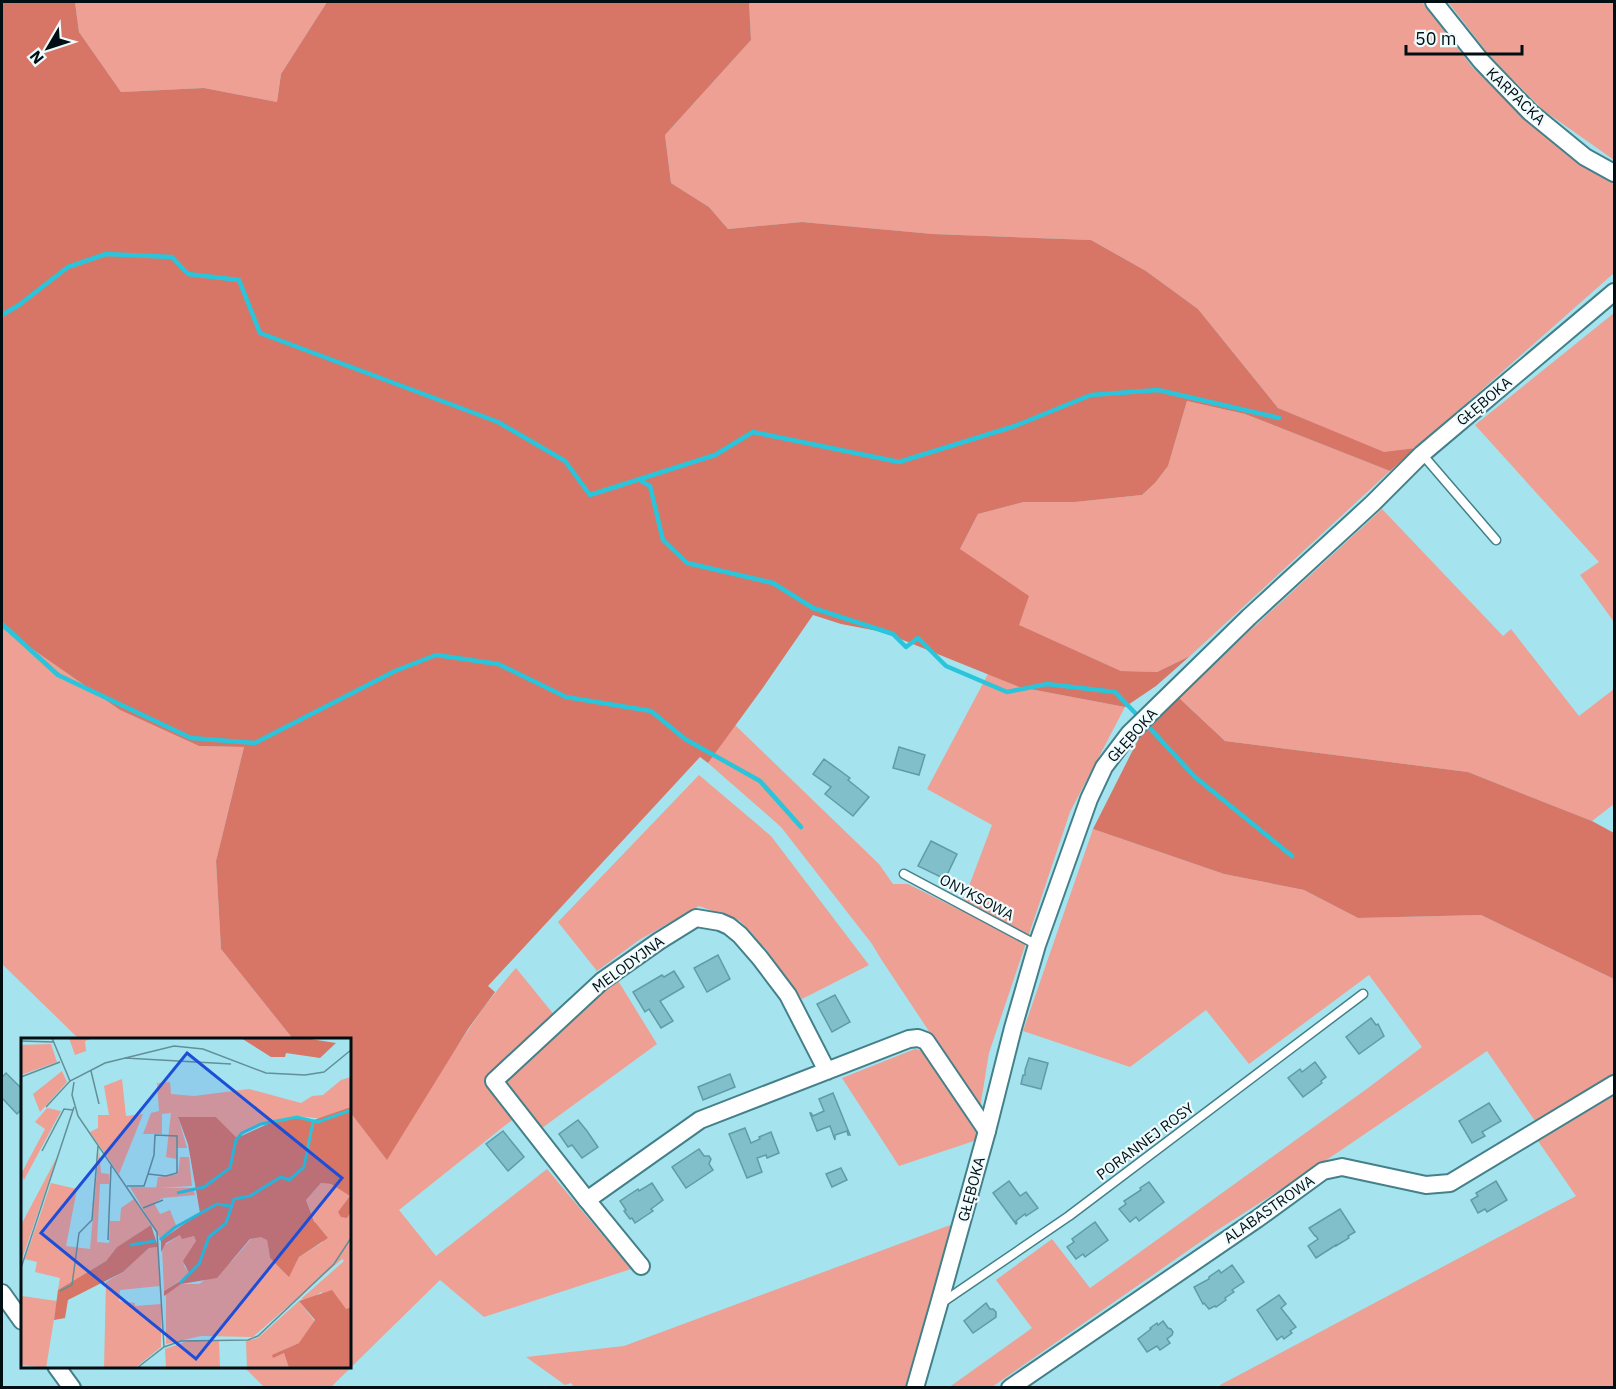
<svg xmlns="http://www.w3.org/2000/svg" width="1616" height="1389" font-family="'IBM Plex Sans',sans-serif">
	<rect width="100%" height="100%" fill="#a5e4ef"/>
	<g fill="#eda093">
		<path d="M 75,2 L 327,2 L 281,74 L 277,102 L 204,88 L 121,92 L 79,32 Z"/>
		<path d="M 749,2 L 1422,2 L 1473,68 L 1569,152 L 1614,180 L 1614,273 L 1416,448 L 1384,453 L 1278,408 L 1198,309 L 1146,271 L 1091,240 L 933,234 L 802,222 L 728,229 L 709,207 L 671,183 L 665,135 L 751,40 Z"/>
		<path d="M 1448,2 L 1614,2 L 1614,160 L 1543,110 L 1489,55 Z"/>
		<path d="M 1614,313 L 1614,622 L 1580,575 L 1599,562 L 1475,425 Z"/>
		<path d="M 1187,401 L 1245,414 L 1390,471 L 1190,656 L 1157,672 L 1121,671 L 1018,625 L 960,549 L 978,514 L 1024,502 L 1075,502 L 1142,495 L 1155,483 L 1168,466 Z"/>
		<path d="M 1382,509 L 1503,636 L 1511,629 L 1579,716 L 1614,689 L 1614,804 L 1592,821 L 1468,772 L 1225,741 L 1178,697 Z"/>
		<path d="M 2,628 L 120,710 L 199,746 L 244,747 L 216,861 L 221,949 L 293,1039 L 79,1039 L 2,964 Z"/>
		<path d="M 988,674 L 1019,687 L 1125,707 L 1070,812 L 989,1053 L 980,1108 L 881,959 L 872,944 L 781,827 L 708,763 L 735,725 L 879,864 L 893,884 L 908,884 L 960,910 L 992,825 L 927,789 Z"/>
		<path d="M 699,775 L 771,836 L 869,965 L 802,999 L 765,948 L 740,921 L 699,906 L 639,940 L 597,971 L 558,922 Z"/>
		<path d="M 1093,829 L 1224,874 L 1304,890 L 1358,918 L 1481,915 L 1614,979 L 1614,1387 L 1221,1388 L 1220,1385 L 1576,1196 L 1538,1141 L 1535,1121 L 1487,1051 L 1325,1161 L 1216,1231 L 992,1387 L 948,1388 L 1032,1328 L 996,1280 L 1052,1239 L 1090,1288 L 1368,1088 L 1422,1047 L 1369,975 L 1249,1064 L 1206,1010 L 1130,1067 L 1023,1031 Z"/>
		<path d="M 516,968 L 564,1027 L 617,979 L 657,1044 L 542,1128 L 527,1108 L 399,1210 L 436,1256 L 547,1169 L 631,1269 L 484,1317 L 440,1280 L 331,1387 L 264,1387 L 244,1367 L 350,1366 L 350,1112 L 387,1159 C 428,1095 465,1025 516,968 Z"/>
		<path d="M 915,1049 L 924,1051 L 977,1134 L 977,1140 L 899,1166 L 842,1078 Z"/>
		<path d="M 953,1224 L 905,1387 L 574,1387 L 571,1383 L 565,1385 L 526,1357 L 624,1346 Z"/>
	</g>
	<g fill="#d77667">
		<path d="M 2,2 L 75,2 L 79,32 L 121,92 L 204,88 L 277,102 L 281,74 L 327,2 L 749,2 L 751,40 L 665,135 L 671,183 L 709,207 L 728,229 L 802,222 L 933,234 L 1091,240 L 1146,271 L 1198,309 L 1278,408 L 1384,452 L 1416,448 L 1390,471 L 1245,414 L 1187,401 L 1168,466 L 1155,483 L 1142,495 L 1075,502 L 1024,502 L 978,514 L 960,549 L 1029,596 L 1019,625 L 1121,671 L 1157,672 L 1190,656 L 1156,686 L 1125,707 L 1019,687 L 883,632 L 841,624 L 813,615 L 762,689 L 708,763 L 700,757 L 488,986 L 495,992 L 468,1029 L 387,1160 L 350,1112 L 350,1040 L 293,1039 L 221,949 L 216,861 L 244,747 L 199,746 L 120,710 L 2,628 Z"/>
		<path d="M 1178,697 L 1225,741 L 1468,772 L 1592,821 L 1614,833 L 1614,979 L 1481,915 L 1358,918 L 1304,890 L 1224,874 L 1093,829 L 1143,730 Z"/>
	</g>
	<g fill="none" stroke-linecap="round" stroke-linejoin="round">
		<g stroke="#2ac5db" stroke-width="4.5">
			<path d="M 2,315 L 19,305 L 68,267 L 106,254 L 172,257 L 188,274 L 239,280 L 260,333 L 498,422 L 565,461 L 590,495 L 715,455 L 753,432 L 899,462 L 1015,426 L 1091,395 L 1158,390 L 1279,418"/>
			<path d="M 638,479 L 650,486 L 663,540 L 687,563 L 773,583 L 813,608 L 893,634 L 906,647 L 918,638 L 946,666 L 1007,692 L 1047,684 L 1115,692 L 1139,717"/>
			<path d="M 2,624 L 58,675 L 191,738 L 255,743 L 395,671 L 436,655 L 498,664 L 566,697 L 651,711 L 685,739 L 760,781 L 801,827"/>
			<path d="M 1145,723 L 1195,777 L 1292,856"/>
		</g>
	</g>
	<g fill="#81bfca" stroke="#5e9ca6" stroke-width="1.5">
		<path d="M 899,747 L 925,755 L 919,775 L 893,768 Z"/>
		<path d="M 824,759 L 850,778 L 848,780 L 869,797 L 853,816 L 825,794 L 831,787 L 813,774 Z"/>
		<path d="M 931,841 L 957,854 L 945,879 L 918,866 Z"/>
		<path d="M 718,955 L 730,979 L 707,992 L 694,968 Z"/>
		<path d="M 674,971 L 684,987 L 660,1001 L 673,1021 L 661,1028 L 649,1009 L 645,1012 L 633,992 L 662,975 L 664,977 Z"/>
		<path d="M 835,995 L 850,1022 L 832,1032 L 817,1004 Z"/>
		<path d="M 1371,1018 L 1376,1025 L 1378,1024 L 1384,1036 L 1359,1054 L 1346,1037 Z"/>
		<path d="M 1029,1058 L 1048,1063 L 1041,1089 L 1021,1084 L 1023,1075 L 1025,1075 L 1025,1070 Z"/>
		<path d="M 1315,1062 L 1326,1077 L 1321,1081 L 1322,1083 L 1303,1097 L 1288,1078 L 1300,1069 L 1302,1072 Z"/>
		<path d="M 6,1073 L 22,1089 L 22,1109 L 17,1114 L 2,1098 L 2,1077 Z"/>
		<path d="M 730,1074 L 735,1087 L 703,1100 L 698,1087 Z"/>
		<path d="M 833,1093 L 850,1135 L 848,1135 L 847,1131 L 835,1135 L 835,1140 L 830,1126 L 817,1131 L 810,1113 L 811,1113 L 813,1116 L 824,1111 L 819,1099 Z"/>
		<path d="M 1489,1103 L 1501,1121 L 1482,1132 L 1485,1136 L 1472,1143 L 1459,1121 Z"/>
		<path d="M 578,1120 L 587,1131 L 598,1147 L 582,1158 L 572,1145 L 568,1147 L 559,1134 Z"/>
		<path d="M 745,1128 L 751,1143 L 760,1139 L 759,1137 L 771,1132 L 779,1153 L 767,1158 L 766,1155 L 757,1158 L 762,1172 L 747,1178 L 729,1134 Z"/>
		<path d="M 503,1131 L 524,1157 L 508,1171 L 486,1144 Z"/>
		<path d="M 699,1149 L 704,1156 L 709,1156 L 711,1159 L 709,1164 L 713,1170 L 686,1188 L 672,1167 Z"/>
		<path d="M 841,1168 L 847,1180 L 832,1187 L 826,1174 Z"/>
		<path d="M 1009,1181 L 1020,1196 L 1026,1192 L 1038,1208 L 1026,1216 L 1025,1214 L 1016,1221 L 1017,1223 L 1016,1224 L 993,1193 Z"/>
		<path d="M 1496,1181 L 1507,1200 L 1487,1212 L 1485,1209 L 1478,1213 L 1471,1200 L 1478,1196 L 1476,1193 Z"/>
		<path d="M 1149,1182 L 1164,1202 L 1139,1221 L 1136,1217 L 1130,1222 L 1119,1209 L 1126,1204 L 1124,1201 L 1141,1190 L 1140,1188 Z"/>
		<path d="M 652,1183 L 663,1200 L 651,1209 L 653,1211 L 635,1223 L 632,1218 L 630,1219 L 624,1211 L 626,1210 L 620,1201 L 638,1189 L 639,1191 Z"/>
		<path d="M 1340,1209 L 1355,1232 L 1348,1236 L 1349,1238 L 1336,1246 L 1336,1245 L 1316,1258 L 1308,1246 L 1318,1239 L 1316,1236 L 1315,1236 L 1309,1228 Z"/>
		<path d="M 1095,1222 L 1108,1240 L 1085,1257 L 1083,1254 L 1076,1259 L 1067,1247 L 1074,1242 L 1072,1239 Z"/>
		<path d="M 1232,1265 L 1244,1282 L 1232,1290 L 1234,1292 L 1225,1298 L 1226,1300 L 1216,1307 L 1215,1306 L 1209,1309 L 1204,1303 L 1203,1304 L 1194,1287 L 1209,1279 L 1209,1277 L 1219,1270 L 1221,1273 Z"/>
		<path d="M 1279,1295 L 1286,1304 L 1281,1308 L 1296,1327 L 1290,1331 L 1292,1333 L 1284,1339 L 1282,1336 L 1277,1340 L 1257,1310 Z"/>
		<path d="M 986,1303 L 990,1309 L 993,1309 L 996,1312 L 996,1317 L 973,1333 L 964,1321 Z"/>
		<path d="M 1163,1321 L 1168,1328 L 1171,1329 L 1173,1332 L 1172,1335 L 1167,1339 L 1170,1343 L 1160,1350 L 1157,1346 L 1147,1352 L 1138,1339 L 1151,1329 L 1150,1328 L 1157,1323 L 1158,1325 Z"/>
	</g>
	<g fill="none" stroke-linecap="round" stroke-linejoin="round">
		<defs>
			<g id="lane">
				<path d="M 1422,454 L 1496,540"/>
				<path d="M 904,874 L 1037,945"/>
				<path d="M 940,1304 L 1069,1216 L 1363,994"/>
			</g>
			<g id="street">
				<path d="M 1434,2 L 1481,61 L 1530,112 L 1585,157 L 1614,173"/>
				<path d="M 827,1071 L 788,995 L 760,958 L 740,935 L 729,926 L 720,922 L 696,918 L 659,941 L 602,981 L 494,1081 L 587,1200 L 700,1120 L 909,1039 L 918,1038 L 926,1041 L 987,1131"/>
				<path d="M 587,1200 L 641,1266"/>
				<path d="M 2,1293 L 22,1321"/>
				<path d="M 56,1366 L 72,1388"/>
				<path d="M 915,1388 L 939,1304 L 987,1131 L 1013,1028 L 1037,945 L 1089,799 L 1104,767 L 1129,734 L 1249,617 L 1373,503 L 1422,454 L 1614,292"/>
				<path d="M 1010,1388 L 1257,1219 L 1323,1171 L 1342,1167 L 1426,1185 L 1450,1183 L 1614,1084"/>
			</g>
		</defs>
		<use href="#lane" stroke="#43808a" stroke-width="11"/>
		<use href="#street" stroke="#43808a" stroke-width="20"/>
		<use href="#lane" stroke="#fff" stroke-width="8"/>
		<use href="#street" stroke="#fff" stroke-width="16"/>
	</g>
	<g text-anchor="middle" dominant-baseline="central" stroke-width="4.5" stroke-linejoin="round" paint-order="stroke">
		<g font-size="15" fill="#000f13" stroke="#effbfd">
			<text transform="translate(1516 96) rotate(44)">KARPACKA</text>
			<text transform="translate(1484 401) rotate(-40)">GŁĘBOKA</text>
			<text transform="translate(1132 735) rotate(-48)">GŁĘBOKA</text>
			<text transform="translate(977 897) rotate(28)">ONYKSOWA</text>
			<text transform="translate(628 964) rotate(-36)">MELODYJNA</text>
			<text transform="translate(1145 1141) rotate(-37)">PORANNEJ ROSY</text>
			<text transform="translate(971 1189) rotate(-75)">GŁĘBOKA</text>
			<text transform="translate(1269 1209) rotate(-35)">ALABASTROWA</text>
		</g>
	</g>
	<g transform="translate(21 1038)">
		<rect width="330" height="330" fill="#a5e4ef"/>
		<path d="M 48,0 L 72,0 L 64,3 L 65,13 L 54,17 ZM 30,6 L 36,24 L 0,37 L 0,7 ZM 41,33 L 46,44 L 19,74 L 12,56 ZM 330,39 L 330,69 L 304,81 L 276,78 L 251,84 L 231,89 L 216,100 L 195,79 L 157,79 L 166,110 L 155,110 L 156,121 L 145,119 L 150,75 L 141,76 L 141,96 L 122,96 L 130,75 L 138,73 L 136,45 L 149,44 L 150,56 L 173,58 L 228,51 L 280,65 L 291,58 L 302,57 L 320,42 ZM 101,41 L 105,78 L 122,76 L 98,136 L 69,94 L 77,90 L 77,77 L 88,77 L 83,48 ZM 26,70 L 40,73 L 3,142 L 0,136 L 24,91 L 14,84 ZM 78,111 L 80,135 L 88,136 L 88,146 L 79,146 L 76,204 L 88,205 L 89,183 L 99,183 L 100,170 L 113,161 L 130,187 L 96,209 L 85,223 L 37,252 L 39,240 L 14,234 L 16,224 L 4,221 L 30,145 L 56,151 L 45,208 L 69,211 ZM 36,119 L 0,224 L 0,187 ZM 159,119 L 168,119 L 171,148 L 135,150 L 137,139 L 157,136 ZM 300,145 L 310,146 L 330,158 L 326,180 L 330,174 L 330,269 L 325,271 L 300,254 L 289,263 L 280,261 L 323,223 L 321,221 L 232,299 L 180,298 L 145,306 L 145,254 L 160,246 L 178,246 L 211,223 L 230,201 L 240,198 L 246,202 L 249,220 L 268,238 L 278,219 L 302,204 L 285,162 ZM 109,149 L 172,150 L 174,157 L 142,160 L 133,165 L 139,176 L 149,172 L 156,190 L 140,202 ZM 159,197 L 173,198 L 175,203 L 163,228 L 169,236 L 143,253 L 141,209 ZM 137,209 L 139,248 L 99,252 L 98,263 L 114,265 L 114,268 L 140,266 L 140,309 L 114,330 L 83,330 L 85,244 L 102,234 L 128,210 ZM 1,258 L 36,263 L 25,330 L 0,327 ZM 278,263 L 330,330 L 278,305 L 252,317 L 263,315 L 268,330 L 226,330 L 225,303 L 237,300 ZM 169,302 L 198,302 L 199,330 L 145,330 L 144,311 Z" fill="#eda093"/>
		<path d="M 220,0 L 283,0 L 315,5 L 299,20 L 265,15 L 264,19 L 250,19 ZM 330,69 L 330,174 L 326,180 L 320,179 L 317,174 L 329,158 L 310,146 L 300,145 L 285,162 L 293,183 L 307,200 L 278,219 L 268,239 L 249,220 L 246,202 L 240,199 L 229,201 L 196,240 L 160,246 L 143,258 L 143,253 L 169,237 L 162,223 L 175,203 L 173,198 L 161,201 L 159,197 L 145,205 L 140,214 L 140,202 L 179,175 L 167,106 L 157,79 L 195,79 L 216,100 L 251,84 L 276,78 L 290,83 ZM 130,187 L 137,209 L 128,210 L 102,234 L 47,262 L 44,280 L 33,282 L 37,252 L 85,223 L 96,209 ZM 311,252 L 325,271 L 330,269 L 330,330 L 268,330 L 263,315 L 252,320 L 251,317 L 278,305 L 294,282 L 278,263 Z" fill="#d77667"/>
		<path fill="none" stroke="#2ac5db" stroke-width="3" d="M 156,155 L 183,149 L 209,130 L 215,102 L 221,95 L 240,86 L 276,79 L 297,84 L 330,72M 139,202 L 153,190 L 196,166 L 209,168M 109,207 L 134,203M 159,245 L 178,226 L 188,199 L 205,185 L 213,161 L 229,158 L 260,139 L 268,142 L 283,129 L 292,84"/>
		<path fill="none" stroke="#638f97" stroke-width="1.5" d="M 31,0 L 49,43M 0,3 L 32,4M 104,20 L 210,26M 70,33 L 78,66M 0,39 L 39,24M 53,44 L 51,57 L 57,78 L 136,194 L 143,309M 25,69 L 49,43 L 84,25 L 153,8 L 182,11 L 245,35 L 284,37 L 303,34 L 330,12M 21,113 L 43,71 L 52,72M 106,148 L 123,148 L 127,136 L 133,117 L 134,97 L 156,98 L 156,135 L 145,138 L 127,136M 122,170 L 142,162M 87,202 L 90,128M 0,230 L 53,69M 39,253 L 51,247 L 58,195 L 71,182 L 77,108M 116,330 L 143,309 L 160,303 L 227,302 L 237,298 L 313,226 L 330,200"/>
		<path fill="#1d4ed8" fill-opacity="0.15" stroke="#1d4ed8" stroke-width="3" d="M 166,15 L 321,140 L 175,321 L 20,195 Z"/>
		<rect width="330" height="330" fill="none" stroke="#000f13" stroke-width="3"/>
	</g>
	<rect width="1616" height="1389" fill="none" stroke="#000f13" stroke-width="6"/>
	<g transform="translate(48 48) rotate(231)" stroke="#effbfd" stroke-width="4.5" paint-order="stroke">
	<path d="M0-4.5L10 22L0 15L-10 22Z" fill="#000f13"/>
	<text y="-9" font-size="16" font-weight="bold" text-anchor="middle" fill="#000f13">N</text>
	</g>
	<path d="M1406 45v9h116v-9" fill="none" stroke="#000f13" stroke-width="3"/>
	<text x="1415" y="45" font-size="18" fill="#000f13" stroke="#effbfd" stroke-width="4.5" paint-order="stroke">50 m</text>
</svg>
